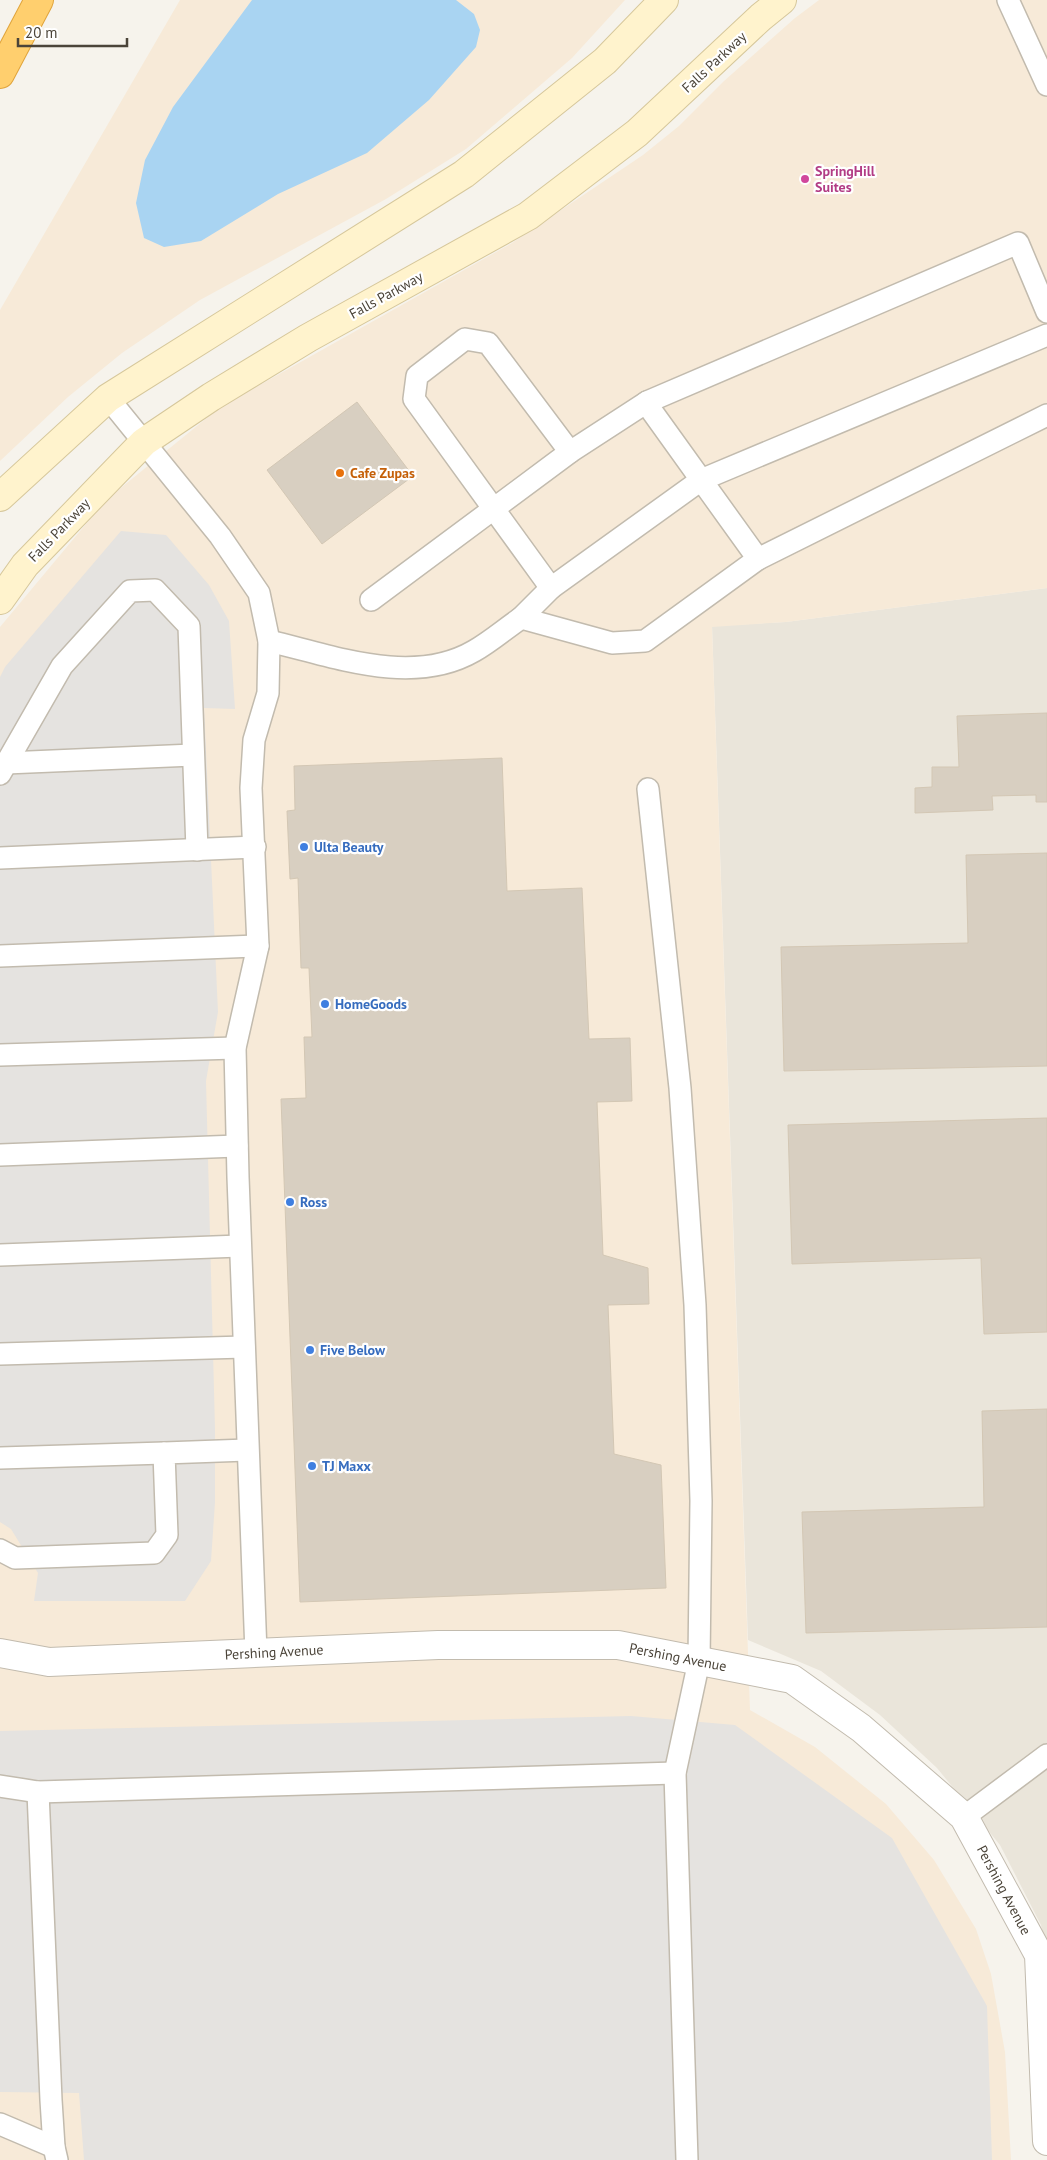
<svg xmlns="http://www.w3.org/2000/svg" width="1047" height="2160" font-family="'PT Sans',sans-serif">
	<rect width="100%" height="100%" fill="#f6f3ec"/>
	<path fill="#eae5da" d="M 1047,588 L 1047,1952 L 1041,1925 L 1000,1845 L 937,1768 L 880,1715 L 821,1671 L 748,1640 L 712,626 L 786,622 Z"/>
	<g fill="#f7ead8">
		<path d="M 180,0 L 625,0 L 572,58 L 466,149 L 386,199 L 200,300 L 122,353 L 68,397 L 0,461 L 0,310 Z"/>
		<path d="M 819,0 L 1047,0 L 1047,588 L 786,622 L 712,627 L 750,1710 L 815,1747 L 886,1804 L 934,1860 L 976,1929 L 991,1974 L 1005,2052 L 1011,2160 L 0,2160 L 0,627 L 106,500 L 219,408 L 512,243 L 643,155 L 679,126 L 724,81 L 795,18 Z"/>
	</g>
	<g fill="#e5e3e0">
		<path d="M 121,531 L 166,535 L 209,585 L 229,621 L 235,709 L 204,708 L 218,1012 L 206,1081 L 215,1429 L 215,1502 L 211,1561 L 185,1601 L 34,1601 L 38,1573 L 11,1529 L 0,1522 L 0,677 L 5,667 Z"/>
		<path d="M 631,1716 L 735,1725 L 892,1838 L 987,2006 L 992,2160 L 84,2160 L 79,2093 L 0,2092 L 0,1731 Z"/>
	</g>
	<path fill="#a9d4f2" d="M 252,0 L 456,0 L 474,14 L 480,30 L 476,47 L 429,100 L 367,153 L 278,194 L 201,241 L 164,247 L 144,238 L 136,203 L 145,160 L 173,107 Z"/>
	<g fill="#d8cfc1" stroke="#d3c7b4">
		<path d="M 357,402 L 413,476 L 322,544 L 267,470 Z"/>
		<path d="M 1047,713 L 1047,802 L 1036,802 L 1036,795 L 992,796 L 993,810 L 915,813 L 915,788 L 932,787 L 932,767 L 959,767 L 957,716 Z"/>
		<path d="M 502,758 L 507,891 L 582,888 L 589,1039 L 630,1038 L 632,1101 L 597,1102 L 603,1255 L 648,1268 L 649,1304 L 608,1305 L 614,1454 L 661,1465 L 666,1588 L 300,1602 L 281,1099 L 306,1098 L 304,1037 L 312,1037 L 309,968 L 301,968 L 298,878 L 290,879 L 287,811 L 295,810 L 294,766 Z"/>
		<path d="M 1047,853 L 1047,1066 L 784,1071 L 781,947 L 968,943 L 966,855 Z"/>
		<path d="M 1047,1118 L 1047,1332 L 984,1334 L 981,1258 L 792,1264 L 788,1125 Z"/>
		<path d="M 1047,1409 L 1047,1627 L 806,1633 L 802,1512 L 984,1507 L 982,1411 Z"/>
	</g>
	<g fill="none" stroke-linecap="round" stroke-linejoin="round">
		<defs>
			<g id="lane">
				<path d="M 1008,0 L 1047,85"/>
				<path d="M 108,398 L 220,536 L 259,593 L 269,641 L 268,693 L 254,740 L 251,788 L 258,946 L 235,1048 L 238,1177 L 256,1653"/>
				<path d="M 647,402 L 1018,243 L 1047,312"/>
				<path d="M 758,559 L 1047,415"/>
				<path d="M 371,600 L 570,452"/>
				<path d="M 521,618 L 551,588"/>
				<path d="M 269,641 C 333,656 412,687 474,651 C 490,642 505,629 521,618 L 612,643 L 645,641 L 758,559 L 651,410 L 647,402 L 570,452 L 488,343 L 465,339 L 417,376 L 414,399 L 551,588 L 701,480 L 1047,335"/>
				<path d="M 6,763 L 193,755"/>
				<path d="M 0,774 L 62,666 L 130,591 L 155,590 L 189,626 L 197,850"/>
				<path d="M 648,789 L 680,1088 L 695,1305 L 701,1501 L 699,1661 L 675,1773 L 687,2160"/>
				<path d="M 0,858 L 255,847"/>
				<path d="M 0,956 L 258,946"/>
				<path d="M 0,1055 L 235,1048"/>
				<path d="M 0,1155 L 237,1146"/>
				<path d="M 0,1255 L 240,1246"/>
				<path d="M 0,1354 L 244,1347"/>
				<path d="M 0,1458 L 164,1453"/>
				<path d="M 0,1550 L 15,1558 L 154,1553 L 167,1535 L 164,1453 L 247,1450"/>
				<path d="M 0,1786 L 38,1792 L 675,1773"/>
				<path d="M 38,1792 L 51,2100 L 54,2147 L 57,2160"/>
				<path d="M 964,1817 L 1047,1755"/>
				<path d="M 0,2124 L 54,2147"/>
			</g>
			<path id="street" d="M 0,1653 L 49,1662 L 438,1645 L 618,1645 L 792,1679 L 861,1728 L 964,1817 L 1039,1955 L 1047,2141"/>
			<g id="secondary">
				<path d="M 0,497 L 108,398 L 464,174 L 605,61 L 664,0"/>
				<path d="M 0,600 L 25,565 L 144,442 L 211,397 L 308,338 L 528,216 L 637,133 L 761,17 L 782,0"/>
			</g>
			<path id="highway" d="M 0,74 L 39,0"/>
		</defs>
		<use href="#lane" stroke="#c2bbae" stroke-width="24"/>
		<use href="#street" stroke="#c2bbae" stroke-width="30"/>
		<use href="#secondary" stroke="#d6c79b" stroke-width="30"/>
		<use href="#highway" stroke="#e0a43c" stroke-width="30"/>
		<use href="#lane" stroke="#fff" stroke-width="21"/>
		<use href="#street" stroke="#fff" stroke-width="28"/>
		<use href="#secondary" stroke="#fff3cd" stroke-width="28"/>
		<use href="#highway" stroke="#ffcf6e" stroke-width="28"/>
	</g>
	<circle fill="#d1479c" stroke="#fff" stroke-width="2" cx="805" cy="179" r="5"/>
	<circle fill="#e8710a" stroke="#fff" stroke-width="2" cx="340" cy="473" r="5"/>
	<g fill="#3f7fe0" stroke="#fff" stroke-width="2">
		<circle cx="304" cy="847" r="5"/>
		<circle cx="325" cy="1004" r="5"/>
		<circle cx="290" cy="1202" r="5"/>
		<circle cx="310" cy="1350" r="5"/>
		<circle cx="312" cy="1466" r="5"/>
	</g>
	<g text-anchor="middle" dominant-baseline="central" stroke-width="4.5" stroke-linejoin="round" paint-order="stroke">
		<g font-size="14" fill="#4b4439" stroke="#fff">
			<text transform="translate(714 62) rotate(-43)">Falls Parkway</text>
			<text transform="translate(386 295) rotate(-29)">Falls Parkway</text>
			<text transform="translate(59 530) rotate(-46)">Falls Parkway</text>
			<text transform="translate(274 1652) rotate(-3)">Pershing Avenue</text>
			<text transform="translate(678 1657) rotate(11)">Pershing Avenue</text>
			<text transform="translate(1004 1890) rotate(62)">Pershing Avenue</text>
		</g>
		<g font-size="14" font-weight="bold" fill="#b23c85" stroke="#fff" text-anchor="start">
			<text x="815" y="171">SpringHill<tspan x="815" dy="16">Suites</tspan></text>
		</g>
		<g font-size="14" font-weight="bold" fill="#c56008" stroke="#fff" text-anchor="start">
			<text x="350" y="473">Cafe Zupas</text>
		</g>
		<g font-size="14" font-weight="bold" fill="#366cbe" stroke="#fff" text-anchor="start">
			<text x="314" y="847">Ulta Beauty</text>
			<text x="335" y="1004">HomeGoods</text>
			<text x="300" y="1202">Ross</text>
			<text x="320" y="1350">Five Below</text>
			<text x="322" y="1466">TJ Maxx</text>
		</g>
	</g>
	<path d="M18 38v8h109v-8" fill="none" stroke="#4b4439" stroke-width="2.5"/>
	<text x="25" y="38" font-size="15" fill="#4b4439" stroke="#ffffff" stroke-width="4" paint-order="stroke">20 m</text>
</svg>
